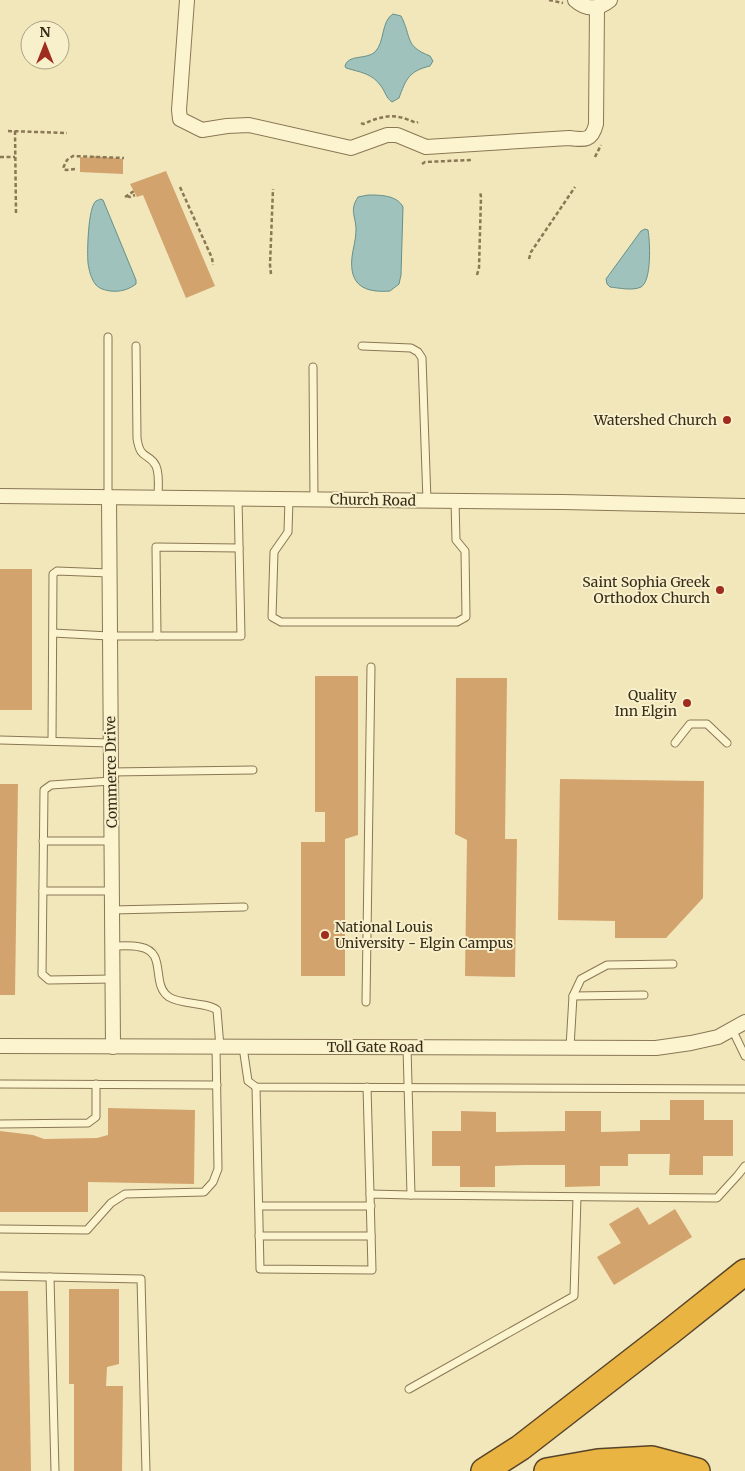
<svg xmlns="http://www.w3.org/2000/svg" width="745" height="1471" font-family="Merriweather,serif">
	<rect width="100%" height="100%" fill="#f1e7bb"/>
	<g fill="#a0c2bc" stroke="#67908a">
		<path d="M 393,14 L 401,16 C 412,37 404,46 430,56 L 433,61 L 430,66 C 409,71 406,79 399,98 L 392,102 C 386,98 385,91 381,86 C 372,73 359,72 346,68 L 345,66 C 348,54 366,60 375,52 C 385,42 381,21 393,14 Z"/>
		<path d="M 368,195 C 380,195 397,195 403,207 L 401,275 L 399,284 L 390,291 C 364,293 349,285 352,257 C 353,248 356,240 356,230 C 356,216 349,211 358,197 Z"/>
		<path d="M 100,199 L 103,200 L 136,280 L 136,284 C 128,290 120,292 110,291 C 105,290 100,289 96,285 C 91,279 89,270 88,263 C 87,252 88,207 96,201 C 98,200 99,200 100,199 Z"/>
		<path d="M 645,229 L 648,230 C 650,241 652,281 641,287 C 633,291 619,288 610,287 L 607,284 L 606,279 L 641,231 Z"/>
	</g>
	<g fill="#d3a36d">
		<path d="M 93,156 L 123,159 L 123,174 L 80,172 L 80,157 L 93,158 Z"/>
		<path d="M 166,171 L 215,286 L 186,298 L 143,195 L 137,197 L 130,184 Z"/>
		<rect x="0" y="569" width="32" height="141"/>
		<path d="M 315,676 L 358,676 L 358,835 L 345,839 L 345,976 L 301,976 L 301,842 L 325,842 L 325,812 L 315,812 Z"/>
		<path d="M 456,678 L 507,678 L 505,839 L 517,839 L 515,977 L 465,976 L 467,840 L 455,834 Z"/>
		<path d="M 560,779 L 704,781 L 703,898 L 666,938 L 615,938 L 615,921 L 558,920 Z"/>
		<path d="M 0,784 L 18,784 L 15,995 L 0,995 Z"/>
		<path d="M 670,1100 L 704,1100 L 704,1120 L 733,1120 L 733,1156 L 703,1156 L 703,1175 L 669,1175 L 670,1154 L 628,1154 L 628,1166 L 600,1166 L 600,1186 L 565,1187 L 565,1165 L 525,1165 L 495,1166 L 495,1187 L 460,1187 L 460,1166 L 432,1166 L 432,1131 L 461,1131 L 461,1111 L 496,1112 L 496,1132 L 565,1131 L 565,1111 L 601,1111 L 601,1132 L 640,1131 L 640,1120 L 670,1120 Z"/>
		<path d="M 108,1108 L 195,1110 L 194,1184 L 88,1182 L 88,1212 L 0,1212 L 0,1131 L 33,1135 L 44,1139 L 97,1138 L 108,1135 Z"/>
		<path d="M 638,1207 L 649,1225 L 675,1209 L 692,1237 L 614,1285 L 597,1257 L 621,1243 L 609,1224 Z"/>
		<path d="M 69,1289 L 119,1289 L 119,1364 L 107,1367 L 106,1386 L 123,1386 L 122,1471 L 74,1471 L 74,1384 L 69,1384 Z"/>
		<path d="M 0,1291 L 28,1291 L 31,1471 L 0,1471 Z"/>
	</g>
	<g fill="none" stroke-linecap="round" stroke-linejoin="round">
		<defs>
			<g id="lane">
				<path d="M 136,346 L 137,438 C 140,461 149,452 156,466 C 160,475 158,488 158,498"/>
				<path d="M 362,346 L 411,348 L 418,352 L 422,358 L 427,501"/>
				<path d="M 313,367 L 314,500"/>
				<path d="M 108,497 L 108,337"/>
				<path d="M 289,499 L 288,532 L 274,552 L 272,617 L 281,622 L 457,622 L 466,617 L 465,551 L 456,540 L 455,501"/>
				<path d="M 53,633 L 109,636 L 241,636 L 238,499"/>
				<path d="M 157,636 L 156,547 L 239,548"/>
				<path d="M 0,740 L 111,743"/>
				<path d="M 52,741 L 53,574 L 57,571 L 109,573"/>
				<path d="M 675,743 L 690,724 L 707,724 L 727,743"/>
				<path d="M 111,772 L 253,770"/>
				<path d="M 111,781 L 51,785 L 44,790 L 42,974 L 49,980 L 113,979"/>
				<path d="M 43,841 L 112,841"/>
				<path d="M 43,891 L 112,891"/>
				<path d="M 112,910 L 244,907"/>
				<path d="M 112,946 C 121,946 131,945 140,947 C 168,952 150,984 169,997 C 182,1005 207,1002 217,1010 L 220,1047"/>
				<path d="M 573,996 L 644,995"/>
				<path d="M 366,1002 L 371,667"/>
				<path d="M 732,1029 L 745,1056"/>
				<path d="M 243,1047 L 248,1081 L 256,1087 L 745,1089"/>
				<path d="M 407,1047 L 411,1195 L 717,1198 L 738,1175 L 745,1166"/>
				<path d="M 570,1047 L 573,996 L 581,979 L 607,965 L 673,964"/>
				<path d="M 0,1084 L 217,1085"/>
				<path d="M 256,1087 L 260,1269 L 372,1270 L 370,1194 L 411,1195"/>
				<path d="M 367,1087 L 370,1194"/>
				<path d="M 0,1124 L 88,1123 L 96,1117 L 96,1084"/>
				<path d="M 259,1206 L 371,1206"/>
				<path d="M 0,1229 L 87,1230 L 111,1203 L 125,1194 L 204,1192 L 213,1182 L 218,1169 L 216,1047"/>
				<path d="M 259,1236 L 371,1236"/>
				<path d="M 0,1276 L 141,1279 L 146,1471"/>
				<path d="M 50,1277 L 55,1471"/>
				<path d="M 409,1389 L 574,1296 L 577,1197"/>
			</g>
			<g id="street">
				<path d="M 187,0 L 179,110 L 180,119 L 202,130 L 227,126 L 249,125 L 351,148 L 387,135 L 397,135 L 426,147 L 569,138 C 585,140 592,141 596,124 L 597,7"/>
				<path d="M 575,0 C 586,10 598,10 610,0"/>
				<path d="M 0,496 L 563,502 L 745,506"/>
				<path d="M 109,497 L 113,1047"/>
				<path d="M 0,1046 L 656,1048 L 691,1043 L 718,1037 L 745,1022"/>
			</g>
			<g id="highway">
				<path d="M 484,1471 L 520,1448 L 671,1331 L 745,1272"/>
				<path d="M 547,1471 L 598,1462 L 652,1459 L 697,1471"/>
			</g>
		</defs>
		<use href="#lane" stroke="#8a7754" stroke-width="9"/>
		<use href="#street" stroke="#8a7754" stroke-width="16"/>
		<use href="#highway" stroke="#574329" stroke-width="28"/>
		<g stroke="#8a7754" stroke-width="2.5" stroke-dasharray="4 2.5" stroke-linecap="butt">
			<path d="M 549,0 L 563,3"/>
			<path d="M 361,123 L 363,124 C 384,115 395,113 416,123 L 418,122"/>
			<path d="M 8,131 L 67,133"/>
			<path d="M 15,131 L 16,213"/>
			<path d="M 0,157 L 15,157"/>
			<path d="M 595,157 L 601,145"/>
			<path d="M 422,164 L 425,162 L 471,160"/>
			<path d="M 75,169 L 66,170 L 63,168 L 67,160 L 73,156 L 124,158"/>
			<path d="M 180,187 L 212,258 L 213,265"/>
			<path d="M 127,196 L 130,197 L 135,195"/>
			<path d="M 125,197 L 134,191"/>
			<path d="M 529,259 L 531,252 L 575,187"/>
			<path d="M 271,274 L 270,265 L 273,189"/>
			<path d="M 477,275 L 479,268 L 481,197 L 480,191"/>
		</g>
		<use href="#lane" stroke="#fcf4cf" stroke-width="7"/>
		<use href="#street" stroke="#fcf4cf" stroke-width="14"/>
		<use href="#highway" stroke="#eab442" stroke-width="25"/>
	</g>
	<g fill="#9e2c1f" stroke="#f8f0cb" stroke-width="2">
		<circle cx="727" cy="420" r="5"/>
		<circle cx="720" cy="590" r="5"/>
		<circle cx="687" cy="703" r="5"/>
		<circle cx="325" cy="935" r="5"/>
	</g>
	<g text-anchor="middle" dominant-baseline="central" stroke-width="4" stroke-linejoin="round" paint-order="stroke">
		<g font-size="14" fill="#372c1a" stroke="#f8f0cb" text-anchor="end">
			<text x="717" y="420">Watershed Church</text>
			<text x="710" y="582">Saint Sophia Greek<tspan x="710" dy="16">Orthodox Church</tspan></text>
			<text x="677" y="695">Quality<tspan x="677" dy="16">Inn Elgin</tspan></text>
			<text x="335" y="927" text-anchor="start">National Louis<tspan x="335" dy="16">University - Elgin Campus</tspan></text>
		</g>
		<g font-size="14" fill="#372c1a" stroke="#f8f0cb">
			<text transform="translate(373 500) rotate(1)">Church Road</text>
			<text transform="translate(111 772) rotate(-91)">Commerce Drive</text>
			<text x="375" y="1047">Toll Gate Road</text>
		</g>
	</g>
	<g transform="translate(45 45)"><circle r="24" fill="#f8f0cb" stroke="#aba284"/>
	<path d="M0-4L9 19L0 12L-9 19Z" fill="#9e2c1f"/>
	<text y="-8" font-size="14" font-weight="bold" text-anchor="middle" fill="#372c1a">N</text>
	</g>
</svg>
